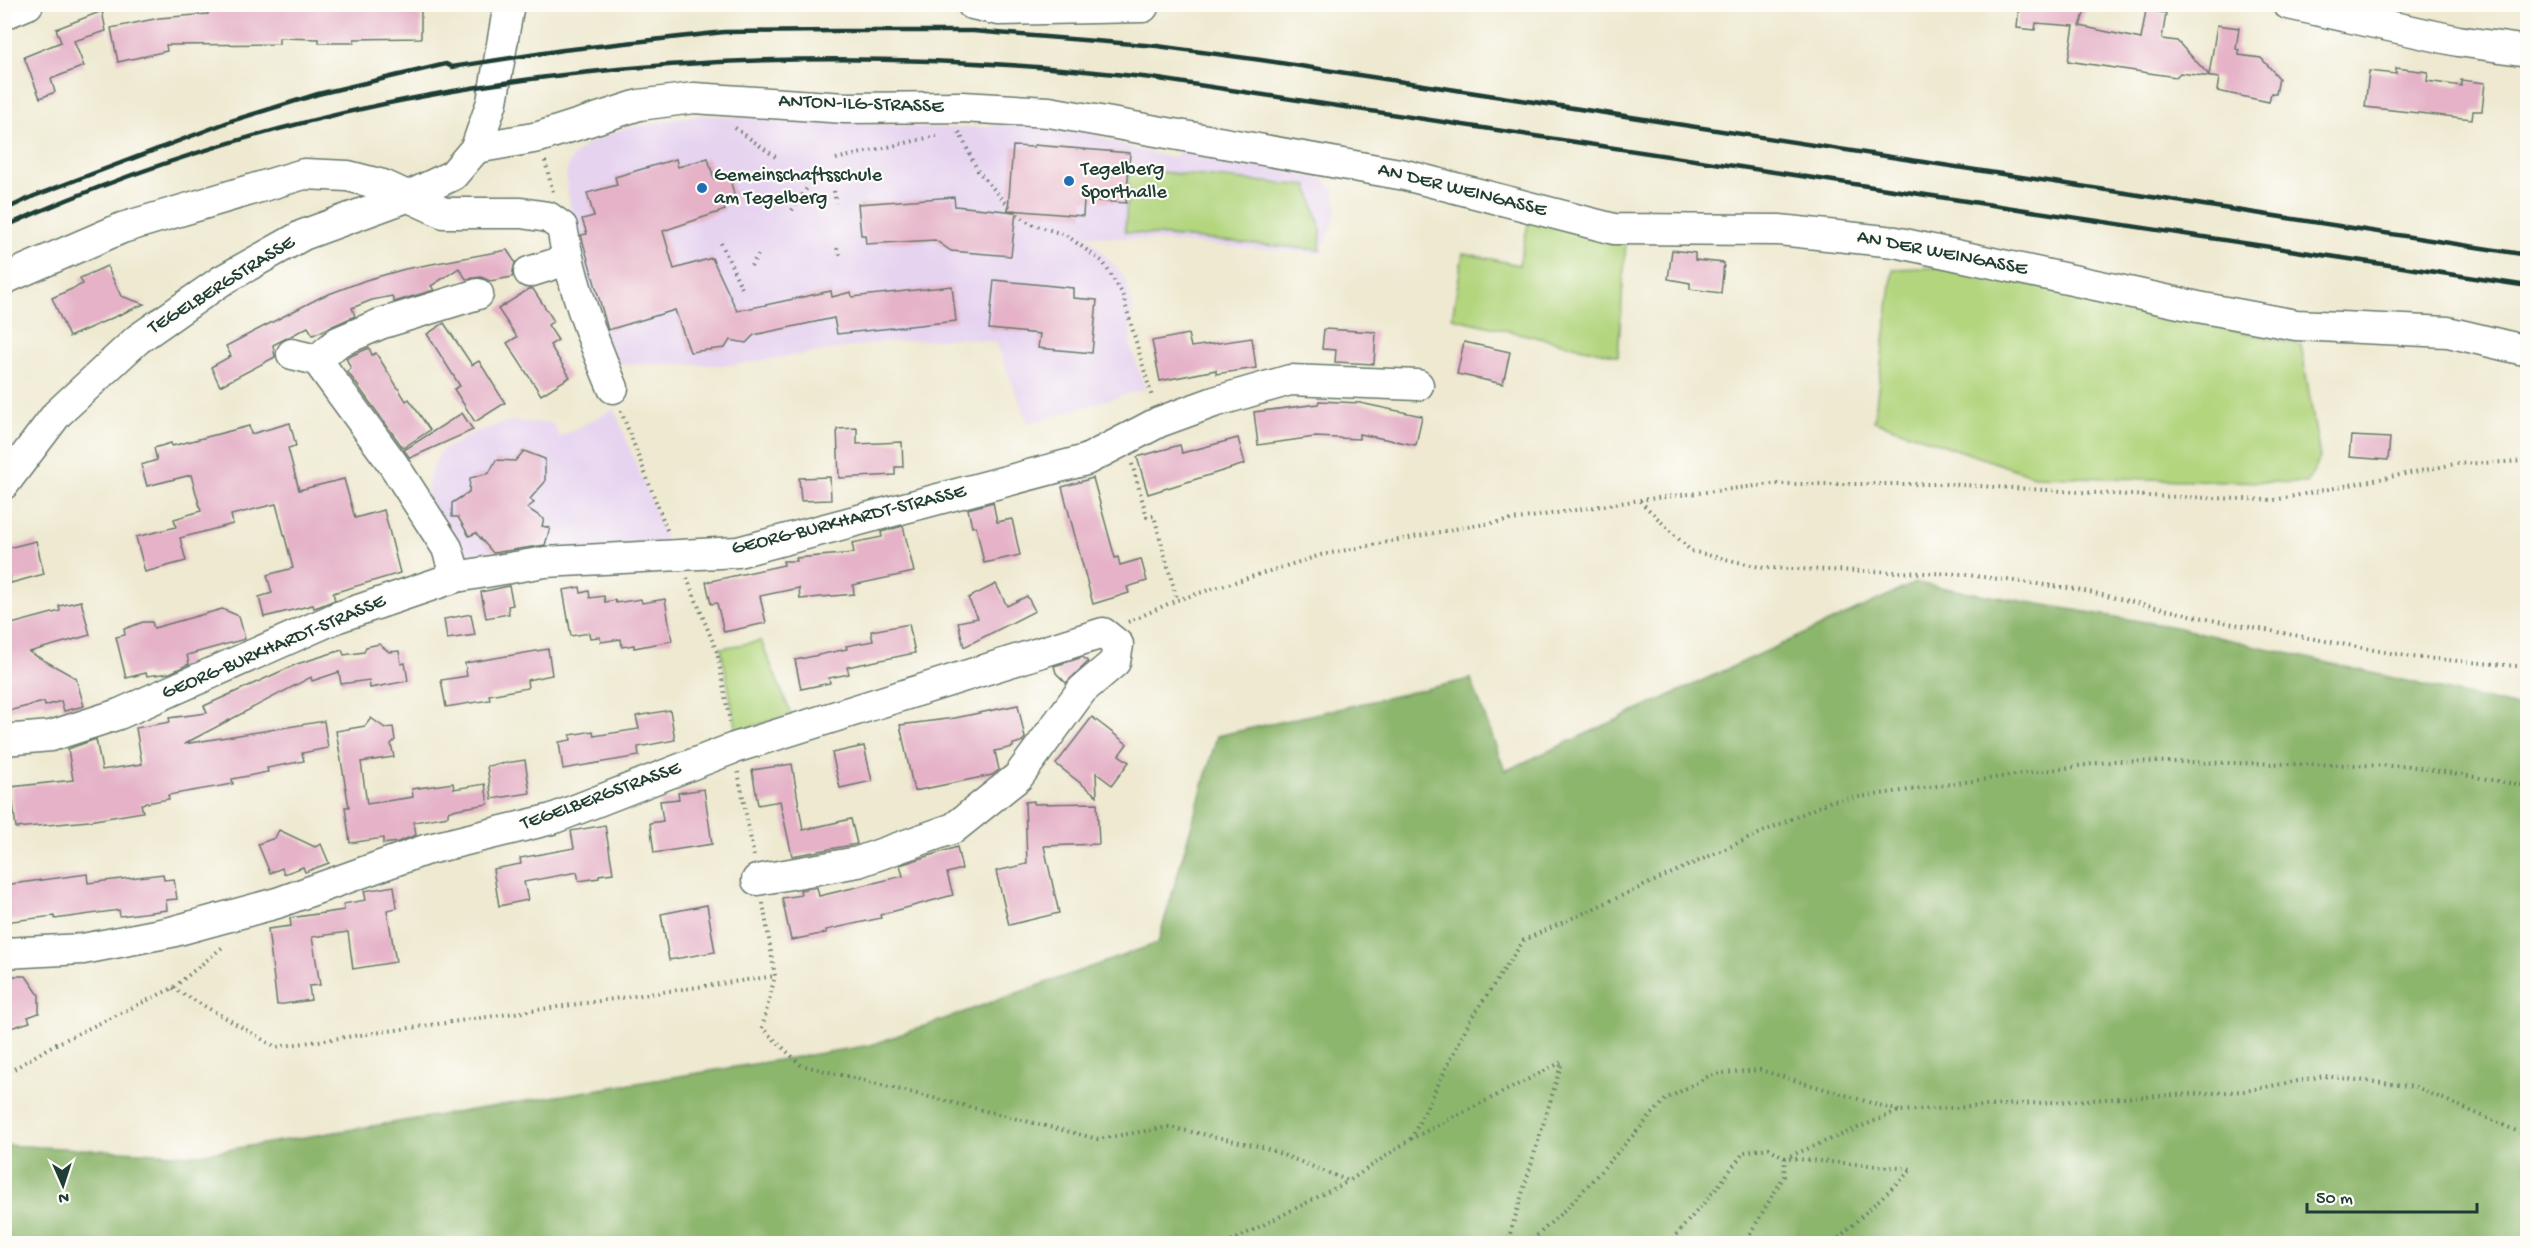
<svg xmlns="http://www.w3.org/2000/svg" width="2532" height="1248" font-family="'Gochi Hand',sans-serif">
	<rect width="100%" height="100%" fill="#fdfcf7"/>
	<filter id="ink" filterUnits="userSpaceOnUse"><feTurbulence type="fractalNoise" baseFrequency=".0167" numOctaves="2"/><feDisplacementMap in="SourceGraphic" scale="12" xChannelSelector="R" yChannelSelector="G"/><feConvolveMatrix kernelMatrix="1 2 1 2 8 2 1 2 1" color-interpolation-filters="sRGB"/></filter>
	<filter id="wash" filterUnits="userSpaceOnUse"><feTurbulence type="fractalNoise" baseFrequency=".008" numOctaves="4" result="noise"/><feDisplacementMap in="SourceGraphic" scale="24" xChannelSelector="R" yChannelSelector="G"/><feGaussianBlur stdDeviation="1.35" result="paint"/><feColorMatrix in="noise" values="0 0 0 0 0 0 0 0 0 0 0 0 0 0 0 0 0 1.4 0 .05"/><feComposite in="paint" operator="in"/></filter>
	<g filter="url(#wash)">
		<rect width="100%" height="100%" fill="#eee9d0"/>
		<g fill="#e6d3f0">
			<path d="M 700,115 L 936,128 L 985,127 L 1012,122 L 1078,129 L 1137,150 L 1174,158 L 1181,150 L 1322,179 L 1333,187 L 1337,208 L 1335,219 L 1321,254 L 1086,235 L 1124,276 L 1133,304 L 1130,344 L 1145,389 L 1028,424 L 996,342 L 962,338 L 884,342 L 732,365 L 610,364 L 576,258 L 566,174 L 572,157 L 586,145 L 625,128 Z"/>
			<path d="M 614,409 L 669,546 L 465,564 L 426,500 L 430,473 L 441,451 L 475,432 L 510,421 L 552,423 L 560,437 Z"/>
		</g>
		<g fill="#b2d57e" stroke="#688959" stroke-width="1.5">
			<path d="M 1129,169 L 1308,186 L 1321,230 L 1320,250 L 1125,232 Z"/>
			<path d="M 1530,215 L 1626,241 L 1618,356 L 1452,318 L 1463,253 L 1519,265 Z"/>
			<path d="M 1952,267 L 2301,345 L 2320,458 L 2307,483 L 2034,476 L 1874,421 L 1893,269 Z"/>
			<path d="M 761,641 L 791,714 L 737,732 L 721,648 Z"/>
		</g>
		<path fill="#8db66d" stroke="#567a50" stroke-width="1.5" d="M 1915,583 L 2175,627 L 2527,709 L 2527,1243 L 5,1243 L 5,1145 L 194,1155 L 871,1045 L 1158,943 L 1217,736 L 1471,679 L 1505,771 Z"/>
		<g id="blocks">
			<g fill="#e5b2c8">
				<path d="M 370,4 L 421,4 L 421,38 L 354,39 L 354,43 L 319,43 L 319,39 L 279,38 L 279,44 L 166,45 L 167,51 L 118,62 L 111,28 L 159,18 L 208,14 L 208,5 L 326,7 Z"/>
				<path d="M 2019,4 L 2087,4 L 2080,26 L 2141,39 L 2146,10 L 2166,13 L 2162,39 L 2177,41 L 2209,75 L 2217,25 L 2239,28 L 2236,49 L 2239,50 L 2239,55 L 2261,58 L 2279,78 L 2276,94 L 2271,93 L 2269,102 L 2217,91 L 2219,78 L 2180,73 L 2176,77 L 2068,61 L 2074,26 L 2036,23 L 2035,30 L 2017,28 Z"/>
				<path d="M 102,11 L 106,31 L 74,41 L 84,66 L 51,79 L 55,92 L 40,98 L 24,57 L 61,42 L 56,29 Z"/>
				<path d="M 2396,68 L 2428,72 L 2427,81 L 2461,86 L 2461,80 L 2485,83 L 2482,111 L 2473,111 L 2472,119 L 2365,107 L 2369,71 L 2396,74 Z"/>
				<path d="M 1034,145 L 1130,153 L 1126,203 L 1084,200 L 1083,216 L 1008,210 L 1013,146 L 1034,147 Z"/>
				<path d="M 708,158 L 714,179 L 729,175 L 736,202 L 723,206 L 725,210 L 663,231 L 674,269 L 712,258 L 737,311 L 831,291 L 832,297 L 851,292 L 852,297 L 952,286 L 956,321 L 837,334 L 834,318 L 754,335 L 746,343 L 730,340 L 725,348 L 690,352 L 675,310 L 608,330 L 581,235 L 587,234 L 582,219 L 594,216 L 587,193 L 617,185 L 615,177 L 676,159 L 678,167 Z"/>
				<path d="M 954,197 L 955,206 L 1016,212 L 1011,256 L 951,251 L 935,240 L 866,244 L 865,235 L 861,235 L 858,204 Z"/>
				<path d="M 507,250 L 515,262 L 512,277 L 490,281 L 481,277 L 466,279 L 459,268 L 431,286 L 434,290 L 394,302 L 392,296 L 372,300 L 352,308 L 355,316 L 313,335 L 308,327 L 287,338 L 273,345 L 275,357 L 220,386 L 211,367 L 231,356 L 226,346 L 321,297 L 366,280 L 405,269 Z"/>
				<path d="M 1672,250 L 1695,253 L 1695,260 L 1724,263 L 1721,293 L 1690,289 L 1690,283 L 1668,279 Z"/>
				<path d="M 107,266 L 121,296 L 144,304 L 69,337 L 52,298 L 83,284 L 80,278 Z"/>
				<path d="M 994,280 L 1073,288 L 1073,298 L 1097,300 L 1092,353 L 1038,348 L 1040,334 L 989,329 Z"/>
				<path d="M 529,289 L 533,289 L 554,321 L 548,325 L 558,340 L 550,345 L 570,377 L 541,395 L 507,343 L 517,337 L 498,309 Z"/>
				<path d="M 444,323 L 472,365 L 479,361 L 505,403 L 475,422 L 454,389 L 460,386 L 427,334 Z"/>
				<path d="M 1324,329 L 1376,332 L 1374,364 L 1335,362 L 1336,350 L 1322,349 Z"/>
				<path d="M 1188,334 L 1191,347 L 1252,338 L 1256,368 L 1216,374 L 1216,370 L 1160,381 L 1152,341 Z"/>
				<path d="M 1464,342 L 1510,352 L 1503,384 L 1457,374 Z"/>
				<path d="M 369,348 L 372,355 L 376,353 L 406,401 L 409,399 L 430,430 L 403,448 L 347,371 L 351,369 L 346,358 Z"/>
				<path d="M 1319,401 L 1360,403 L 1422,416 L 1416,445 L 1359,434 L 1359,439 L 1315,437 L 1258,445 L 1254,412 L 1318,404 Z"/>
				<path d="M 462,413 L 473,430 L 410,458 L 404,450 Z"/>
				<path d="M 290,423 L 296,446 L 288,448 L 299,490 L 344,479 L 355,518 L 384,510 L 400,573 L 333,593 L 335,600 L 320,606 L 314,608 L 313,605 L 264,617 L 259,597 L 272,593 L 267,575 L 293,568 L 276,504 L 231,515 L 233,524 L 180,538 L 186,561 L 145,572 L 136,537 L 176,527 L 174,519 L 201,511 L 191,475 L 147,486 L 141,465 L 157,460 L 154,448 L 171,443 L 172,446 L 249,426 L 251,434 Z"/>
				<path d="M 857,428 L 857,444 L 902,442 L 903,467 L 895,467 L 895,475 L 839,478 L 837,429 Z"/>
				<path d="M 2351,436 L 2390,438 L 2388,460 L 2349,457 Z"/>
				<path d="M 1238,438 L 1245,464 L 1148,494 L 1137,457 L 1180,445 L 1182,453 Z"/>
				<path d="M 524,451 L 545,459 L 545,482 L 530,499 L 534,503 L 527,508 L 544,519 L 542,526 L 550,528 L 545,545 L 493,553 L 476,533 L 469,536 L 458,517 L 452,517 L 452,503 L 469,492 L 470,478 L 489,473 L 496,460 L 515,461 Z"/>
				<path d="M 830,477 L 831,500 L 801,501 L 799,478 Z"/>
				<path d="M 1093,478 L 1115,558 L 1118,557 L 1120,565 L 1141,559 L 1147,581 L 1127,587 L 1129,593 L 1093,604 L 1062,487 Z"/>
				<path d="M 993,502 L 997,522 L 1012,519 L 1020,555 L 984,563 L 976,526 L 972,527 L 968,509 Z"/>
				<path d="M 903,526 L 914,572 L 853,585 L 854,594 L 800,599 L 799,588 L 760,596 L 766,623 L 724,632 L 717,603 L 711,604 L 706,582 L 784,565 L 783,561 L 797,561 L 796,558 L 854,553 L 852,543 L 882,537 L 881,532 Z"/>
				<path d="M 36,541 L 44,574 L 11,583 L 4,549 Z"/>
				<path d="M 996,584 L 1007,606 L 1027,596 L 1035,611 L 964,647 L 958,622 L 978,618 L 968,598 Z"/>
				<path d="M 509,586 L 513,605 L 508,606 L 509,614 L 486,618 L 481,592 Z"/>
				<path d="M 580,587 L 581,593 L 589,591 L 590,598 L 604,596 L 605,602 L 615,600 L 616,603 L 641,599 L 642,603 L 665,599 L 672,641 L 634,648 L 634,645 L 622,647 L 621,639 L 601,642 L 600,637 L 590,638 L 589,633 L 571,636 L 563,590 Z"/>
				<path d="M 81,601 L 90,635 L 29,652 L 76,678 L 84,706 L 64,711 L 61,701 L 45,706 L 44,702 L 4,712 L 4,626 L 60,611 L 59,606 Z"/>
				<path d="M 222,609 L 239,616 L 245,639 L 187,655 L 189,664 L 170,673 L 147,676 L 146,673 L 126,678 L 116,637 L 125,635 L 124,629 L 143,622 L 152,622 L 154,628 Z"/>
				<path d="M 471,614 L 475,635 L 447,639 L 444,619 Z"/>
				<path d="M 909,624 L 915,653 L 847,667 L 849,674 L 829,678 L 830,683 L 801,689 L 795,660 L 847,649 L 846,646 L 873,641 L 871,631 Z"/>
				<path d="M 379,644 L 389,652 L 399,651 L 401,664 L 405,663 L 408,681 L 370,688 L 369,680 L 341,684 L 339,672 L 312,681 L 311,677 L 184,744 L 324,721 L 328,748 L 302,753 L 304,761 L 267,768 L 268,772 L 232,779 L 233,784 L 168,795 L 169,799 L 141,804 L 143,812 L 89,821 L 16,828 L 11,787 L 73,780 L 68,749 L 96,739 L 102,770 L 142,764 L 136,728 L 170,722 L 169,718 L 207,713 L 204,706 L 297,664 L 342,650 L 344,655 L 364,652 L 366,647 Z"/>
				<path d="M 548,649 L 552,675 L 527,680 L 528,688 L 489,695 L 490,700 L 446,707 L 441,680 L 467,676 L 465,663 Z"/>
				<path d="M 1083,657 L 1088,662 L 1066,683 L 1056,673 L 1054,666 Z"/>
				<path d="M 1018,705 L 1025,738 L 1022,742 L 1013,744 L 1013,747 L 995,751 L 999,770 L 992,775 L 914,791 L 900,725 L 955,718 Z"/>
				<path d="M 670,710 L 675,740 L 638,747 L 639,756 L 563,769 L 559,742 L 571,740 L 570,735 L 593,731 L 594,736 L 639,729 L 636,716 Z"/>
				<path d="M 1092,717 L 1127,744 L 1119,755 L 1129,762 L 1112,785 L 1096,773 L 1097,796 L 1056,764 Z"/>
				<path d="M 371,718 L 385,728 L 393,727 L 395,740 L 391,744 L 394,757 L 361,762 L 367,804 L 413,797 L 412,789 L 453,783 L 454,789 L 485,784 L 488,804 L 457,809 L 448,812 L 448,816 L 414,822 L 416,835 L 398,842 L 383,844 L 383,838 L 350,843 L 345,807 L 349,807 L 336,731 L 365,726 Z"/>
				<path d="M 864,746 L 872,781 L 840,788 L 832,753 Z"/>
				<path d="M 525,760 L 530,793 L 492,799 L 487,766 Z"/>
				<path d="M 792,764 L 803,830 L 851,819 L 857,844 L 792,856 L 780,801 L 758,805 L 752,770 Z"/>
				<path d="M 704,789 L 712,844 L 654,853 L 650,823 L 663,821 L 660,801 L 679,799 L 678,793 Z"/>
				<path d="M 1034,801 L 1034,804 L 1097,803 L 1099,844 L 1044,846 L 1059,913 L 1009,925 L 996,871 L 1027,864 L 1025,802 Z"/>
				<path d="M 605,825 L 613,873 L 599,875 L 599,878 L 579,881 L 577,872 L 524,882 L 528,900 L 499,906 L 493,869 L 521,864 L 520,858 L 574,848 L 571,831 Z"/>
				<path d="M 279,830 L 315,847 L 321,844 L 329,863 L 305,872 L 303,867 L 284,874 L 282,868 L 270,873 L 258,844 L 275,838 Z"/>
				<path d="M 957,847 L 962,869 L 947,873 L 953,895 L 880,915 L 881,918 L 826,930 L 826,933 L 791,940 L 782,898 L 801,895 L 800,890 L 817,887 L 819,896 L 903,876 L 900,865 Z"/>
				<path d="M 87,874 L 88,883 L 163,874 L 164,880 L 174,879 L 177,899 L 166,900 L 167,910 L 120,916 L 119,910 L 55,919 L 54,916 L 4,922 L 4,885 Z"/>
				<path d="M 394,886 L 397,908 L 387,910 L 396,962 L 353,969 L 348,932 L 312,937 L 320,985 L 309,986 L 311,1000 L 277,1005 L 268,929 L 291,926 L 290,918 L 344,910 L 343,904 L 366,900 L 364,891 Z"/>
				<path d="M 707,905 L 715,952 L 669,960 L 661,914 Z"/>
				<path d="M 4,976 L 26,976 L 39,995 L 39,1013 L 28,1017 L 30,1022 L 4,1030 Z"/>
			</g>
		</g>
	</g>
	<g filter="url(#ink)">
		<use href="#blocks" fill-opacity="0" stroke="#67796b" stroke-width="1.5"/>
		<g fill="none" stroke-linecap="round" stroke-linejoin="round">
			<defs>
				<g id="minor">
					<path d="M 972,4 L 998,10 L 1143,7 L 1143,4"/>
					<path d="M 2288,4 L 2458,41 L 2528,51"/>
					<path d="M 4,14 L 28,4"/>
					<path d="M 476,148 L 539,137 L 639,105 L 694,98 L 845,108 L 962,107 L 1049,112 L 1405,175 L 1614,229 L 1779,230 L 1895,242 L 2198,307 L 2296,325 L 2448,332 L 2528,351"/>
					<path d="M 529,272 L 567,260"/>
					<path d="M 4,279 L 122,228 L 304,174 L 348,176 L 383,185 L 444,213 L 521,213 L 548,217 L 562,227 C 571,283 591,336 613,388"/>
					<path d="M 292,354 L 317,360 L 393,464 L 447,548 L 456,577"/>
					<path d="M 317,360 L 338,342 L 380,324 L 478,294"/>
					<path d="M 4,484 L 57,414 L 138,339 L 221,281 L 303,235 L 407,197 L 453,175 L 476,148 L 492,102 L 509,4"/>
					<path d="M 4,740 L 51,736 L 119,714 L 338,617 L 456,577 L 545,562 L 738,552 L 1086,460 L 1159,422 L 1214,402 L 1290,380 L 1418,385"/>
					<path d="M 4,953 L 83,949 L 171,932 L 277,903 L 425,850 L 552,819 L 734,748 L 1103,633 L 1118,645 L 1115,662 L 1082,690 L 1018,777 L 954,828 L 858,862 L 757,880"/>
				</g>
			</defs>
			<use href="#minor" stroke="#67796b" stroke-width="33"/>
			<g stroke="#67796b" stroke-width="4" stroke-dasharray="1.5 4.5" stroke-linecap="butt">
				<path d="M 735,128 L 777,158"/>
				<path d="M 959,132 L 978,171 L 1014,212 L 1031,224 L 1066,235 L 1103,262 L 1122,293 L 1152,397"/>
				<path d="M 836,159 L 940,135"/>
				<path d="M 545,161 L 553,192"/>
				<path d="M 834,191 L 836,203"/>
				<path d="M 792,210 L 807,188"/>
				<path d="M 721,243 L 743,291"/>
				<path d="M 837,248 L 840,255"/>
				<path d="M 751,266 L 758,255"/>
				<path d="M 621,411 L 667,530"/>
				<path d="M 1132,464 L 1147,517 L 1154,516 L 1177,600"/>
				<path d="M 1640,501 L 1691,551 L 1764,568 L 1960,574 L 2076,589 L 2212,620 L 2412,657 L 2528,667"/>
				<path d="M 687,578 L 717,652 L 730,723"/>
				<path d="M 1128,622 L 1177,600 L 1321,555 L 1460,528 L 1640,500 L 1772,484 L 1946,484 L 2147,496 L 2274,500 L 2455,464 L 2528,461"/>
				<path d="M 738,772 L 754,856"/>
				<path d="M 763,903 L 775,976 L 762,1028 L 801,1065 L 1098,1139 L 1169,1127 L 1263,1147 L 1349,1181 L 1411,1139 L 1562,1062 L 1507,1244"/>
				<path d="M 173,988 L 276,1047 L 775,976"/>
				<path d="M 4,1075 L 50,1047 L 173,988 L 225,945"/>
				<path d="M 1411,1139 L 1470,1020 L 1524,940 L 1831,801 L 2114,761 L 2409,766 L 2528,786"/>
				<path d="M 1785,1158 L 1899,1111 L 2245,1091 L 2324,1076 L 2416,1087 L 2528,1136"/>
				<path d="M 1226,1244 L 1349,1181"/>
				<path d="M 1528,1244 L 1570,1205 L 1666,1099 L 1713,1074 L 1760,1070 L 1899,1111"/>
				<path d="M 1668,1244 L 1716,1189 L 1744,1152 L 1769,1148 L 1785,1158 L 1912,1169 L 1832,1244"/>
				<path d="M 1744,1244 L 1784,1176 L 1785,1158"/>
			</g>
			<use href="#minor" stroke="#fff" stroke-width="30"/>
			<g stroke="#1f3d34" stroke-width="4.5">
				<path d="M 4,210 L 34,196 L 231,121 L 318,94 L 446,64 L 452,67 L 563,50 L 724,32 L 836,31 L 973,31 L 1157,46 L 1261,60 L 2528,255"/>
				<path d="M 4,227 C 363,64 764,33 1152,78 L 2528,286"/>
			</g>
		</g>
	</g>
	<g fill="#1f6fb2" stroke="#fdfcf7" stroke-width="2">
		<circle cx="1069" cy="181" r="6"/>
		<circle cx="702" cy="188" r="6"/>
	</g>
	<g text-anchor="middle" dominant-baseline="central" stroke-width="4.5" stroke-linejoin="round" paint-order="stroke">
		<g font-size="20" fill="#1f3d34" stroke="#fdfcf7">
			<text transform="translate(861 105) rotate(2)">ANTON-ILG-STRASSE</text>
			<text transform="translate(1462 191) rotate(14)">AN DER WEINGASSE</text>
			<text transform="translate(1942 254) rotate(11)">AN DER WEINGASSE</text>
			<text transform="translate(222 286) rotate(-32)">TEGELBERGSTRASSE</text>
			<text transform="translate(849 521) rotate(-14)">GEORG-BURKHARDT-STRASSE</text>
			<text transform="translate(274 648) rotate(-23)">GEORG-BURKHARDT-STRASSE</text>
			<text transform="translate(601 797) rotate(-20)">TEGELBERGSTRASSE</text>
		</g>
		<g font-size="20" fill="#1f3d34" stroke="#fdfcf7" text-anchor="start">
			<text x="1081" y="170">Tegelberg<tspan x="1081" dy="23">Sporthalle</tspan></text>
			<text x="714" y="176">Gemeinschaftsschule<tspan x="714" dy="23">am Tegelberg</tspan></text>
		</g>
	</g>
	<rect width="2532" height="1248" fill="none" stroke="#fdfcf7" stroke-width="24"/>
	<g transform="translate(63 1185) rotate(177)" stroke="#fdfcf7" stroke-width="4.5" paint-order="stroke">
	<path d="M0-4.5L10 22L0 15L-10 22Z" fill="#1f3d34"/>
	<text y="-9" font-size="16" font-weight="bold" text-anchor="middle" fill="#1f3d34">N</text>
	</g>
	<path d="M2307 1203v9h170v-9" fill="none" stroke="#1f3d34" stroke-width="3"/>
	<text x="2316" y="1203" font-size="18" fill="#1f3d34" stroke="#fdfcf7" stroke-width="4.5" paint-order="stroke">50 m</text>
</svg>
